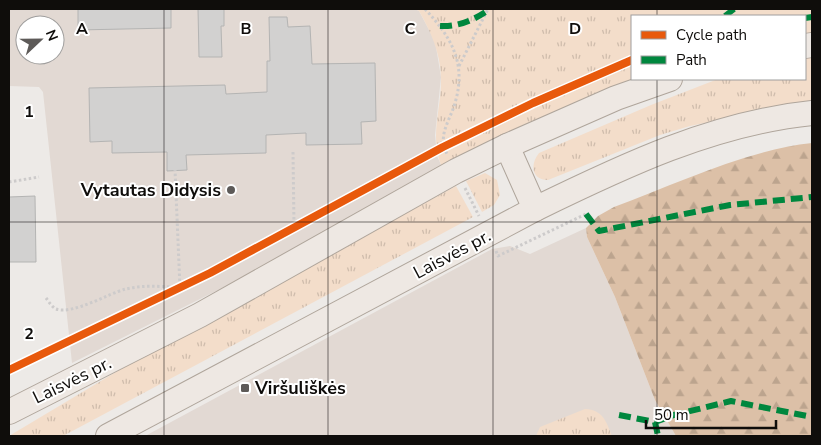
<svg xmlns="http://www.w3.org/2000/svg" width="821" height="445" font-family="'Nunito Sans',sans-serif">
	<defs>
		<pattern id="grass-tufts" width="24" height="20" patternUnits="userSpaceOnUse" patternTransform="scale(1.25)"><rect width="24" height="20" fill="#f3ddca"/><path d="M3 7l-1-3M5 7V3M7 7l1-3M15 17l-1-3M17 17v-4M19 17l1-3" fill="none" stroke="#cfbcac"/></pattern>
		<pattern id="forest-firs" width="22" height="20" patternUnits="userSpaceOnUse" patternTransform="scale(1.25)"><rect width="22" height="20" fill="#dcc0a7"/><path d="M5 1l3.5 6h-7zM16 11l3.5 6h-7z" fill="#bca48e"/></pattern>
	</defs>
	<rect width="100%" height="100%" fill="#edeae7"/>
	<g fill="#e2d9d3" fill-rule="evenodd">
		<path d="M 9,9 L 415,9 L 419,11 L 435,41 L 441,77 L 435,135 L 437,156 L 443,169 L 244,277 L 72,363 L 43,92 L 39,87 L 9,86 ZM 25,25 L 55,25 L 55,55 L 25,55 Z"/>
		<path d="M 586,228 L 587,237 L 615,297 L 655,400 L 676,436 L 145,436 L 492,249 L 510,246 L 530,254 Z"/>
	</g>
	<g fill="url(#grass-tufts)">
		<path d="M 415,9 L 812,9 L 812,34 L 805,36 L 805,16 L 632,16 L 632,79 L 639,79 L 443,169 C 428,138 442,109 441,77 C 440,52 431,32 419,11 Z"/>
		<path d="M 812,57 L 812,101 L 690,126 L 660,135 L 548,180 C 531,180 530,164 539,153 L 651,105 L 718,79 L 805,79 L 805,58 Z"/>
		<path d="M 485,173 L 497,180 L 500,195 L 494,205 L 482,212 L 466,181 Z"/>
		<path d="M 456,186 L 473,217 L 63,436 L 9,436 L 141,357 Z"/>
		<path d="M 585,409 C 603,410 606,421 612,436 L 536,436 L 540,427 Z"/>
	</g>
	<path fill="url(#forest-firs)" d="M 812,143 L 812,436 L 676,436 L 655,400 L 615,297 L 587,237 L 586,228 L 598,216 L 614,207 C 676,184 746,150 812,143 Z"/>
	<g fill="#d2d1d0" stroke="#b4b4b3">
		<path d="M 78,9 L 171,9 L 171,28 L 78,30 Z"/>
		<path d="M 198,9 L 224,9 L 224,26 L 221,26 L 222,57 L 199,57 Z"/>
		<path d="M 269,17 L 287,17 L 288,27 L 310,26 L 312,64 L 375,63 L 376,121 L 361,122 L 362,144 L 306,145 L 306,133 L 266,135 L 266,153 L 186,155 L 187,170 L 167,171 L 167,152 L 112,153 L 112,141 L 90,142 L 89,88 L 225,85 L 226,94 L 267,92 L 267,61 L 270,61 Z"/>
		<path d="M 35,196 L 36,262 L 9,262 L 9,197 Z"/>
	</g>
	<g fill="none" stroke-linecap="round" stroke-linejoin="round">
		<defs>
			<g id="primary">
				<path d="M 805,46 L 812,45"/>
				<path d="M 507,146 L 535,209"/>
				<path d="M 9,412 L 200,315 L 456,171 L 507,146 L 616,98 L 670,79"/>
				<path d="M 108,436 L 535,209 C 623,166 713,123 812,113"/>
			</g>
		</defs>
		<use href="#primary" stroke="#afa59b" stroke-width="26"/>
		<g stroke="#cdcbcb" stroke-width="3" stroke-dasharray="2.5 2.5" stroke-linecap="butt">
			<path d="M 425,9 C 451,37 467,63 455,103 C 450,121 437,135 447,154"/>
			<path d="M 459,66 L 488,9"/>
			<path d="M 293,152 L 294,226"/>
			<path d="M 9,182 L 39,177"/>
			<path d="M 465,188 L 479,216"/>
			<path d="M 496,251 L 498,256 L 586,214"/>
			<path d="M 46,298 C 49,302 52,307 56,309 C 73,315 109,293 126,289 C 143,285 162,286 180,288 L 175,170"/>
		</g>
		<use href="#primary" stroke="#eee8e3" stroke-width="24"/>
		<g stroke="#00873e" stroke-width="6" stroke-dasharray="12 6" stroke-linecap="butt">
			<path d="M 725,16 L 734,9"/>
			<path d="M 805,18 L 812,17"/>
			<path d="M 440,26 C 457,27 472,21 487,11"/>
			<path d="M 586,214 L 599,231 L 730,205 L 812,197"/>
			<path d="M 619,415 L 655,422 L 674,415 L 731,401 L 812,417"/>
			<path d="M 655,422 L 658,436"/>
		</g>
		<defs>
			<path id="cycleway" d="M 9,370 L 210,273 L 443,147 L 533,103 L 632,60"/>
		</defs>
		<use href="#cycleway" stroke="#fff" stroke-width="11"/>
		<use href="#cycleway" stroke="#e8590c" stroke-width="8"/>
	</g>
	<path fill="none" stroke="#0f0d0b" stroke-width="1" stroke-opacity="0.55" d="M 164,9 L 164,436M 328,9 L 328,436M 493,9 L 493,436M 657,9 L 657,16M 657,79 L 657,436M 9,222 L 812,222"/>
	<g fill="#5d5a58" stroke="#fff" stroke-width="2">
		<circle cx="231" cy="190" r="5"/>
		<rect x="240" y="383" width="10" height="10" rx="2.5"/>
	</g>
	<g text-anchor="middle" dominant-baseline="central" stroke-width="4" stroke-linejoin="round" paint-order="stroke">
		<g font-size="18" font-weight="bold" fill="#0f0d0b" stroke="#fff" text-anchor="end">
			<text x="221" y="190">Vytautas Didysis</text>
			<text x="255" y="388" text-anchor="start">Viršuliškės</text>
		</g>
		<g font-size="18" fill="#0f0d0b" stroke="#fff">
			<text transform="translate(452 254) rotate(-28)">Laisvės pr.</text>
			<text transform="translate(72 380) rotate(-26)">Laisvės pr.</text>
		</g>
	</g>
	<g font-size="16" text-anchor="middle" font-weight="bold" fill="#0f0d0b" stroke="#fff" stroke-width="4" stroke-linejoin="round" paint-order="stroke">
		<text x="82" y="34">A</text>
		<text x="246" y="34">B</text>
		<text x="410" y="34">C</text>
		<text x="575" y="34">D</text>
		<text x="29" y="117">1</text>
		<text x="29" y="339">2</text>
	</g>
	<rect width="821" height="445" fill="none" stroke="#0f0d0b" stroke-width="20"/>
	<rect x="631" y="15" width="175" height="65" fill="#ffffff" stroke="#9f9e9d"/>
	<rect x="641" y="31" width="25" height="8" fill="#e8590c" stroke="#9f9e9d"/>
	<text x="676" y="40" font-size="15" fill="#0f0d0b">Cycle path</text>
	<rect x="641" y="56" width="25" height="8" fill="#00873e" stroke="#9f9e9d"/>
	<text x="676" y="65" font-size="15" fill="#0f0d0b">Path</text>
	<g transform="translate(40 40) rotate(68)"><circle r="24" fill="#ffffff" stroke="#9f9e9d"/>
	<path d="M0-4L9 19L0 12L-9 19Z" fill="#5d5a58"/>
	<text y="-8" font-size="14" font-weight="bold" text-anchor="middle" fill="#0f0d0b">N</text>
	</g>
	<path d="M646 420v8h130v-8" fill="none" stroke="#0f0d0b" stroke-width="2.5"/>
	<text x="654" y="420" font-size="15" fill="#0f0d0b" stroke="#ffffff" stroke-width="4" paint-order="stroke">50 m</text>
</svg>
